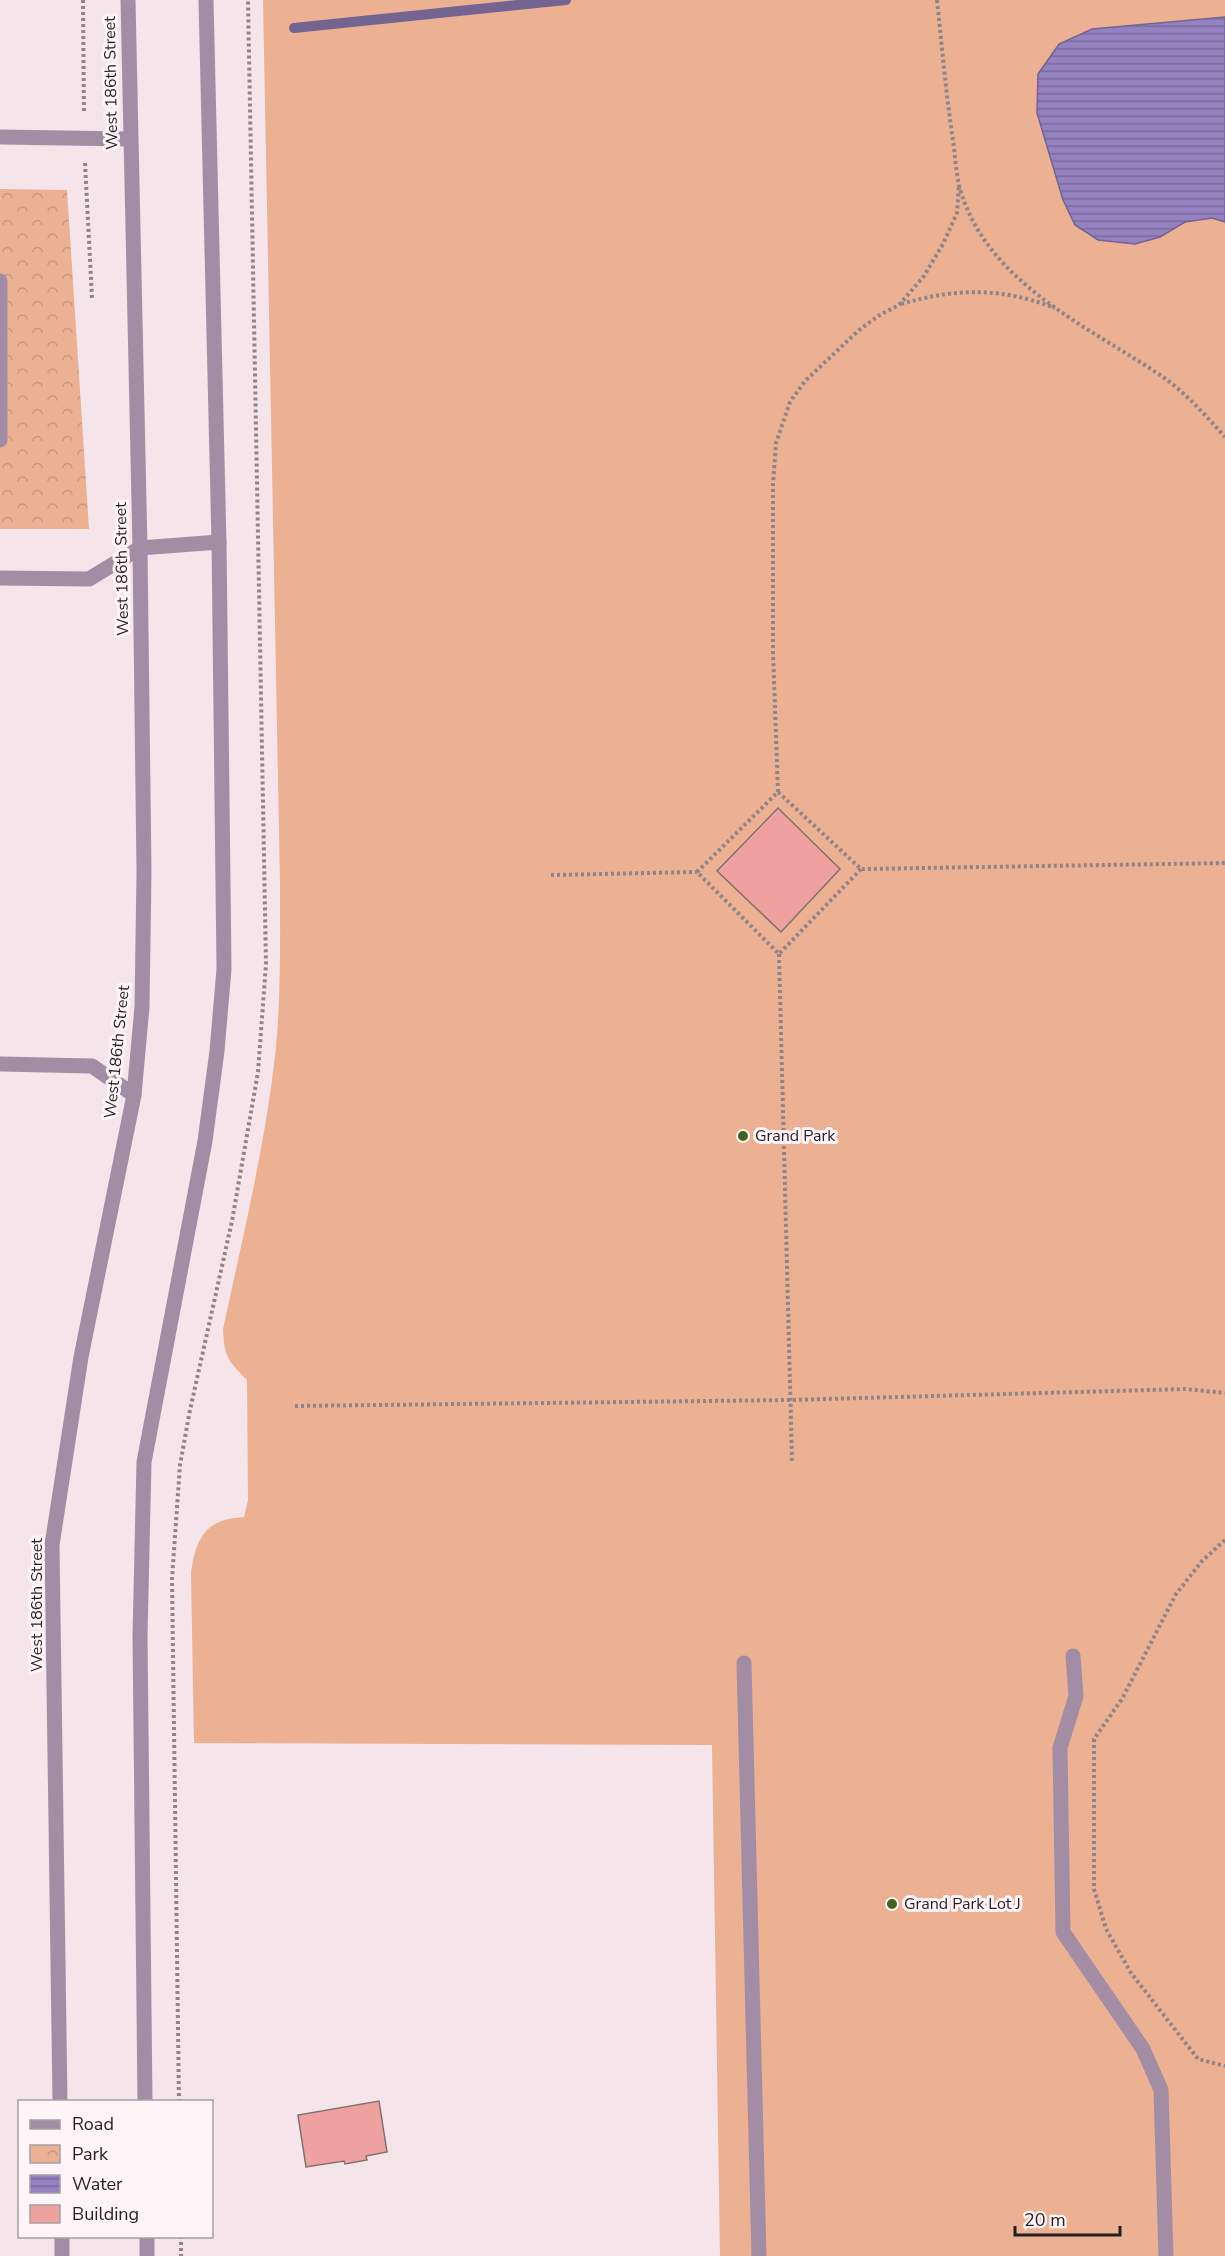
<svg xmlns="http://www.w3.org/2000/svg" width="1225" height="2256" font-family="'Nunito Sans',sans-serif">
	<defs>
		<pattern id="park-crowns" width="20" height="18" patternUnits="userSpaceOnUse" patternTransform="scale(1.5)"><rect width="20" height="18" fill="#ebb192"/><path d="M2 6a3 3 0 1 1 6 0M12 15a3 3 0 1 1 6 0" fill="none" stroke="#c9987e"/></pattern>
		<pattern id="water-rules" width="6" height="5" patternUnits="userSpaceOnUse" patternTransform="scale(1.5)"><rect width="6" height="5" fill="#9482c0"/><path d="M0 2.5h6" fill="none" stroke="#796a9c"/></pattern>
	</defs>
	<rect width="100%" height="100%" fill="#f6e4eb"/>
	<path fill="url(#park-crowns)" d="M 0,189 L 67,190 L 89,529 L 0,529 Z"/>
	<path fill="#ebb192" d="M 263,0 L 1225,0 L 1225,2256 L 720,2256 L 712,1745 L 194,1743 L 191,1573 C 196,1537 206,1519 244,1517 L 248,1500 L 247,1380 C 228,1361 224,1356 223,1329 C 243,1236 266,1142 276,1047 C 281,992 280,937 280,883 Z"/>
	<path fill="url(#water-rules)" stroke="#736491" stroke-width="1.5" d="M 1225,17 L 1225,222 L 1212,218 L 1185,222 L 1160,237 L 1135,244 L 1098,240 L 1075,225 L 1063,200 L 1037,113 L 1038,74 L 1059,44 L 1092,29 Z"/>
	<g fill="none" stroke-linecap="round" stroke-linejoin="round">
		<path stroke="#736491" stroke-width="10" d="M 294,28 L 566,0"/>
	</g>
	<g fill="#efa19f" stroke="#81706f" stroke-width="1.5">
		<path d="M 778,808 L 840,869 L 781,932 L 717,871 Z"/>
		<path d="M 379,2101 L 387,2152 L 366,2156 L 367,2160 L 345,2164 L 344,2161 L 306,2167 L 298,2115 Z"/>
	</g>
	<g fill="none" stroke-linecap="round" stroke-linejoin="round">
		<g stroke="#908489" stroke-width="4" stroke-dasharray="3 3" stroke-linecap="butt">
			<path d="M 83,0 L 84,113"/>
			<path d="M 937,0 C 942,47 946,94 953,140 C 955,155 956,171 959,185 C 984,282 1088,326 1163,377 C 1187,394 1206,416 1225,437"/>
			<path d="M 85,163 L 92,298"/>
			<path d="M 901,304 C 958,288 999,287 1055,308"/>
			<path d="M 778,792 L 773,652 L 773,484 L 776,443 L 790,402 L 805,381 L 858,331 L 878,316 L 899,305 L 924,276 L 943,244 L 957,213 L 959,185"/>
			<path d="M 861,869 L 779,954 L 697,872 L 778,792 L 861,869 L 1225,863"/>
			<path d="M 551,875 L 697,872"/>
			<path d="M 779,954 L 792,1461"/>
			<path d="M 295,1406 L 790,1400 L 1185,1389 L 1225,1393"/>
			<path d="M 1225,1540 L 1202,1561 L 1176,1594 L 1122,1699 L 1094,1739 L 1094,1889 L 1106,1929 L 1131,1973 L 1198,2059 L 1225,2066"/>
			<path d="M 179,2102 L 172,1579 L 180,1465 L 190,1410 L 232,1221 L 258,1072 L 266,964 L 248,0"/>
			<path d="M 181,2236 L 181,2256"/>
		</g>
		<g stroke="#a38da4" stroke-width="15">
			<path d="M 0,137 L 130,139"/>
			<path d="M 0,281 L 0,440"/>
			<path d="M 0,578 L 89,579 L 140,548 L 219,542"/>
			<path d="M 0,1064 L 92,1066 L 134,1095"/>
			<path d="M 1073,1656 L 1076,1696 L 1060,1748 L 1063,1932 L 1143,2049 L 1161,2090 L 1166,2256"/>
			<path d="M 744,1663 L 759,2256"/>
			<path d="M 60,2102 L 52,1545 L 81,1357 L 134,1095 L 142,1007 L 144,872 L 140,548 L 128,0"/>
			<path d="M 145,2102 L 140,1636 L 144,1462 L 205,1141 L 217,1051 L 224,969 L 219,542 L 206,0"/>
			<path d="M 62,2236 L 62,2256"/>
			<path d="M 147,2236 L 147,2256"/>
		</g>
	</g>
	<g fill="#3f651f" stroke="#fff4f8" stroke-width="2">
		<circle cx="743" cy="1136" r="6"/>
		<circle cx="892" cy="1904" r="6"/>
	</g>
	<g text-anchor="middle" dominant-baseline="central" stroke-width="6" stroke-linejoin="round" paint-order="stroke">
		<g font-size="16" fill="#261f22" stroke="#fff4f8">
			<text transform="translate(111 83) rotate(-91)">West 186th Street</text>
			<text transform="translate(122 569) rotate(-91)">West 186th Street</text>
			<text transform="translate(117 1052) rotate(-84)">West 186th Street</text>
			<text transform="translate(37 1605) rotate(-90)">West 186th Street</text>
		</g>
		<g font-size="16" fill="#261f22" stroke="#fff4f8" text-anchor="start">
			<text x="755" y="1136">Grand Park</text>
			<text x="904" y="1904">Grand Park Lot J</text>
		</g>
	</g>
	<rect x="18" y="2100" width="195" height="138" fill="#fff4f8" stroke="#a89fa2" stroke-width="1.5"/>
	<rect x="30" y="2120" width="30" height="9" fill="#a38da4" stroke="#a89fa2" stroke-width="1.5"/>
	<text x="72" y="2130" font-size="18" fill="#261f22">Road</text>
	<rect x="30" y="2145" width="30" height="18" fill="url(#park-crowns)" stroke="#a89fa2" stroke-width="1.5"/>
	<text x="72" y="2160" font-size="18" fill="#261f22">Park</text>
	<rect x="30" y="2175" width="30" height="18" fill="url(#water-rules)" stroke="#a89fa2" stroke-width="1.5"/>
	<text x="72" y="2190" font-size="18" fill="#261f22">Water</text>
	<rect x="30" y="2205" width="30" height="18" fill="#efa19f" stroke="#a89fa2" stroke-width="1.5"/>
	<text x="72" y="2220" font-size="18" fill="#261f22">Building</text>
	<path d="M1015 2226v9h105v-9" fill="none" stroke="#261f22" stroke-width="3"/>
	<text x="1024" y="2226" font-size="18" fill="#261f22" stroke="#fff4f8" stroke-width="4.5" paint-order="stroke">20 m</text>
</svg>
